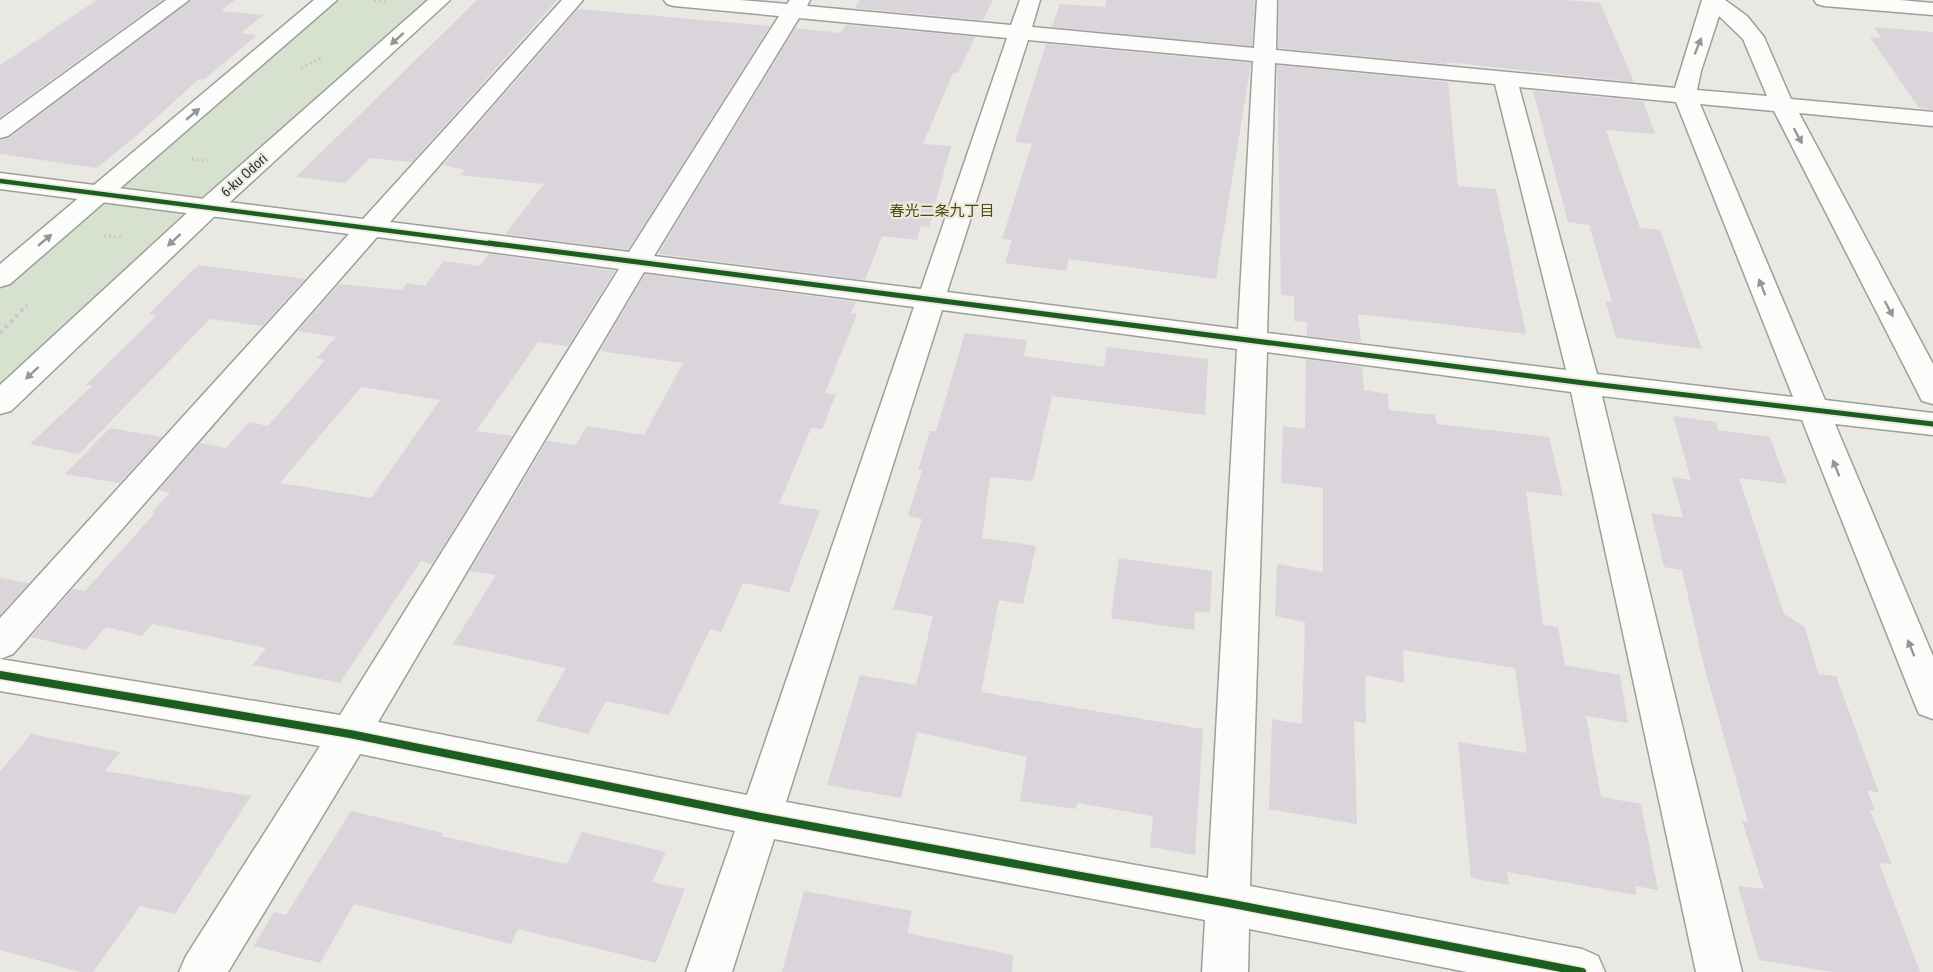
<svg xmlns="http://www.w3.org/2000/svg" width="1933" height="972" font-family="'Roboto Condensed','Noto Sans JP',sans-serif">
	<rect width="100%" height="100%" fill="#e9e8e3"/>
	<path fill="#d7e1d0" d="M 327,0 L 440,0 L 0,403 L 0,278 Z"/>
	<g fill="#d9d5da" fill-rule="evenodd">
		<path d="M 97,0 L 162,0 L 0,117 L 0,65 Z"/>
		<path d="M 191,0 L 235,0 L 221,11 L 264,15 L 241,33 L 257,35 L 205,79 L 199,79 L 135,137 L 97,168 L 0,154 L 0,140 L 9,138 Z"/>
		<path d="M 477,0 L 557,0 L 412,162 L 370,158 L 345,183 L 296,177 Z"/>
		<path d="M 860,0 L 993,0 L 983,20 L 855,8 Z"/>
		<path d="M 1106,0 L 1255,0 L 1252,46 L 1052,27 L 1060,4 L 1106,7 Z"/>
		<path d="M 1279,0 L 1566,0 L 1600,3 L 1634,82 L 1446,62 L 1447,64 L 1278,48 Z"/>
		<path d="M 578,9 L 770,26 L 628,250 L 505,234 L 544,184 L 460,175 L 465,170 L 443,165 Z"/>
		<path d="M 846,25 L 975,37 L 958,73 L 953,73 L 923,144 L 951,146 L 929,227 L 921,226 L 917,240 L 882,236 L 865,280 L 658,254 L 795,28 L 841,33 Z"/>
		<path d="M 1874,27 L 1933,32 L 1933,110 L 1919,108 L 1870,37 L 1881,38 Z"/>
		<path d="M 1046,44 L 1251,63 L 1216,279 L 1069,259 L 1066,271 L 1005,263 L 1012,240 L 1002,239 L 1032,144 L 1015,142 Z"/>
		<path d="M 1277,65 L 1448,82 L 1458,186 L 1496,189 L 1526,334 L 1358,314 L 1361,342 L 1307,336 L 1307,322 L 1294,321 L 1294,296 L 1281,295 Z"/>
		<path d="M 1533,91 L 1643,101 L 1655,134 L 1606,130 L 1640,228 L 1660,230 L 1702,349 L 1616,338 L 1606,302 L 1612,302 L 1589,225 L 1568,222 Z"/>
		<path d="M 489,254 L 615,271 L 568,346 L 538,342 L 476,431 L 512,436 L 432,564 L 421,561 L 340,683 L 253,665 L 266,648 L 152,624 L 142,636 L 106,627 L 86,650 L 31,637 L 73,589 L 85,591 L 155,513 L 152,512 L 170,493 L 159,490 L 200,443 L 226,448 L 249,422 L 268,426 L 325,360 L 317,358 L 336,337 L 298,331 L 339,284 L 402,290 L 407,283 L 425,286 L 444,261 L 480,266 ZM 361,387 L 440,400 L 371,498 L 280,483 Z"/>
		<path d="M 198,265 L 305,279 L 262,326 L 210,319 L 79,454 L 30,444 L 92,386 L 86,385 L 157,315 L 149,314 Z"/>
		<path d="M 645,274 L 856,302 L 851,313 L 857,314 L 825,393 L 836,394 L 822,429 L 811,428 L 779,504 L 820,510 L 789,592 L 743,583 L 721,632 L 710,629 L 669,715 L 606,701 L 588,734 L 536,721 L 566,668 L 453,644 L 496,575 L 470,571 L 547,441 L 576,445 L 587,426 L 644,435 L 683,363 L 600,351 Z"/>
		<path d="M 965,333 L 1027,340 L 1024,356 L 1104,367 L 1107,347 L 1208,359 L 1205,415 L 1052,396 L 1033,481 L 990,477 L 982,538 L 1036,546 L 1023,604 L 999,600 L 981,692 L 1203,729 L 1195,855 L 1150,847 L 1153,816 L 1077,803 L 1076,809 L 1020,801 L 1027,757 L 917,732 L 901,798 L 827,785 L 860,675 L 916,685 L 933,616 L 893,609 L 922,519 L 908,516 L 922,470 L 918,470 L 930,431 L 936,431 Z"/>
		<path d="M 1306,359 L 1362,367 L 1364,390 L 1388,394 L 1389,410 L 1435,415 L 1437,424 L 1549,437 L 1563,496 L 1526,491 L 1543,625 L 1558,627 L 1565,665 L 1620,675 L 1628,723 L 1586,716 L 1601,797 L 1641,804 L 1658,890 L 1635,886 L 1636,895 L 1507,872 L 1509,885 L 1471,878 L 1458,742 L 1527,753 L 1515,668 L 1403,650 L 1404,683 L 1365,675 L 1366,723 L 1354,721 L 1357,824 L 1269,809 L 1272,719 L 1302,724 L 1305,622 L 1275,616 L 1277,564 L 1323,572 L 1323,488 L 1281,483 L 1283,426 L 1305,429 Z"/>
		<path d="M 1673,416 L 1716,422 L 1718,430 L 1770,437 L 1787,484 L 1739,478 L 1784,614 L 1805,627 L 1818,674 L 1836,676 L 1879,793 L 1867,790 L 1875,811 L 1870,810 L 1892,864 L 1879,863 L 1920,972 L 1833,972 L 1759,960 L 1738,886 L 1764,889 L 1742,821 L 1748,822 L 1704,666 L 1682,570 L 1664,567 L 1651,513 L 1683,518 L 1672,477 L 1691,480 Z"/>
		<path d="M 110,428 L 162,437 L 119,483 L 65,474 Z"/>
		<path d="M 1119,558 L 1212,571 L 1210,613 L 1195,611 L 1194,630 L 1111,618 Z"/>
		<path d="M 0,578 L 29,583 L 0,615 Z"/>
		<path d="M 31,734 L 120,752 L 105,771 L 251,796 L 175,914 L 140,906 L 93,972 L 81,972 L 0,950 L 0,772 Z"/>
		<path d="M 351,811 L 443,833 L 441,836 L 567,864 L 582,832 L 666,852 L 652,882 L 685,889 L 656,963 L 518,929 L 511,944 L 354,904 L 320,963 L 254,946 L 274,912 L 286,915 Z"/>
		<path d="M 804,891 L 912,911 L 907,933 L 1013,955 L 1012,972 L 782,972 Z"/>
	</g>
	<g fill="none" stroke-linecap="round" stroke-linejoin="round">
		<defs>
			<g id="street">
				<path d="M 166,0 L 189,0 L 8,136 L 0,138 L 0,120 Z"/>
				<path d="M 562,0 L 583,0 L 390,222 L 629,252 L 779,16 L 674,6 L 667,4 L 664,0 L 740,0 L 787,4 L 790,0 L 810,0 L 807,6 L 1011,25 L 1020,0 L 1040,0 L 1032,27 L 1254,48 L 1257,0 L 1277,0 L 1276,50 L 1675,88 L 1702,0 L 1725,0 L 1747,16 L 1764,37 L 1791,99 L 1933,112 L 1933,126 L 1799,113 L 1933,364 L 1933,404 L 1922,401 L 1918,393 L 1774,111 L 1700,104 L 1825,400 L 1933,413 L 1933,435 L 1835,424 L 1933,656 L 1933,719 L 1919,714 L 1914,702 L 1802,420 L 1602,396 L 1742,972 L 1696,972 L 1571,392 L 1267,352 L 1250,886 L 1582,949 L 1598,956 L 1605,972 L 1467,972 L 1249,929 L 1248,972 L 1202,972 L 1205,920 L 774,839 L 732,972 L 686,972 L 735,831 L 360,754 L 228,972 L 179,972 L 186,956 L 320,746 L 0,691 L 0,659 L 340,715 L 619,269 L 377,237 L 13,654 L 0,659 L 0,618 L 349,234 L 0,189 L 0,173 L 363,219 ZM 1719,16 L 1743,39 L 1767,96 L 1697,90 L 1701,71 ZM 799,18 L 1007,38 L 921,289 L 654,256 ZM 1028,40 L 1253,61 L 1238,329 L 947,292 ZM 1275,63 L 1495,84 L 1566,370 L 1267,333 ZM 1519,87 L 1676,102 L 1793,397 L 1597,374 ZM 644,272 L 914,307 L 747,795 L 378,722 ZM 942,310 L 1237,349 L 1208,878 L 786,802 Z"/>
			</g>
			<g id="secondary">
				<path d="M 314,0 L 337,0 L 10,284 L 0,287 L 0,264 Z"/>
				<path d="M 428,0 L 450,0 L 218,213 L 11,411 L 0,414 L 0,385 L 200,201 Z"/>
				<path d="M 1814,0 L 1900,0 L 1933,3 L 1933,15 L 1824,6 L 1817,4 Z"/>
			</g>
		</defs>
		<use href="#street" stroke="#9e9e9a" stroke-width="3"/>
		<use href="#secondary" stroke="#9e9e9a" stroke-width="3"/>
		<g stroke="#c8c8c6" stroke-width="3" stroke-dasharray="2 3" stroke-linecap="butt">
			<path d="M 374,0 L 387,2"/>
			<path d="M 301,68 L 321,58"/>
			<path d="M 192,159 L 208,161"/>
			<path d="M 104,236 L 123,237"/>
		</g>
		<path stroke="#c8c8c6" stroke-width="4" stroke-dasharray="3 4.5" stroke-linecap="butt" d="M 0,333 L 27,305"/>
		<use href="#street" fill="#fcfcfb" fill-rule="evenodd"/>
		<use href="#secondary" fill="#fcfcfb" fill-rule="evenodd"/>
		<defs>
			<path id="cycleway-far2" d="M 0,181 L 501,245"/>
			<path id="cycleway-far1" d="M 489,243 L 1584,383 L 1933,424"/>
			<path id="cycleway" d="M 0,675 L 350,734 L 761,817 L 1228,903 L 1582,972"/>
		</defs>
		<use href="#cycleway-far2" stroke="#ebe9e1" stroke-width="8"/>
		<use href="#cycleway-far1" stroke="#ebe9e1" stroke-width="9"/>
		<use href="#cycleway" stroke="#ebe9e1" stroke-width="11"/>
		<use href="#cycleway-far2" stroke="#1b5e20" stroke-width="4.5"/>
		<use href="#cycleway-far1" stroke="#1b5e20" stroke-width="5"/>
		<use href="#cycleway" stroke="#1b5e20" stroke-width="8"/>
	</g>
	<defs><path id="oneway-solid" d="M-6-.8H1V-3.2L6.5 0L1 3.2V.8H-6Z" transform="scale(1.5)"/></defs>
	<g fill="#969694">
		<use href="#oneway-solid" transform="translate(397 39) rotate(138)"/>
		<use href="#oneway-solid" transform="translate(1698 46) rotate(-68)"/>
		<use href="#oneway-solid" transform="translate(193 114) rotate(-40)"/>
		<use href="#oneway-solid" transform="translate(1798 136) rotate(62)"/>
		<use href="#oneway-solid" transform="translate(45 240) rotate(-40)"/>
		<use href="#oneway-solid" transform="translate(174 240) rotate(137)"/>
		<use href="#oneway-solid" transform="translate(1762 287) rotate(-112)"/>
		<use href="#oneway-solid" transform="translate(1889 309) rotate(62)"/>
		<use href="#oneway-solid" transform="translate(32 373) rotate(137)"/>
		<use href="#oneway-solid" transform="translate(1836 468) rotate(-112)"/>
		<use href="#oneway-solid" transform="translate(1911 648) rotate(-112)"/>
	</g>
	<g text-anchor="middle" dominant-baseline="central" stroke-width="4.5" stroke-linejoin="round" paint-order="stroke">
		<g font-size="14" fill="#30302d" stroke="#ebe9e1">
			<text transform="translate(244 175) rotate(-42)">6-ku Odori</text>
		</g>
		<g font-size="15" fill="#504805" stroke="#ebe9e1">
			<text x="942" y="211">春光二条九丁目</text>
		</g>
	</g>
</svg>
